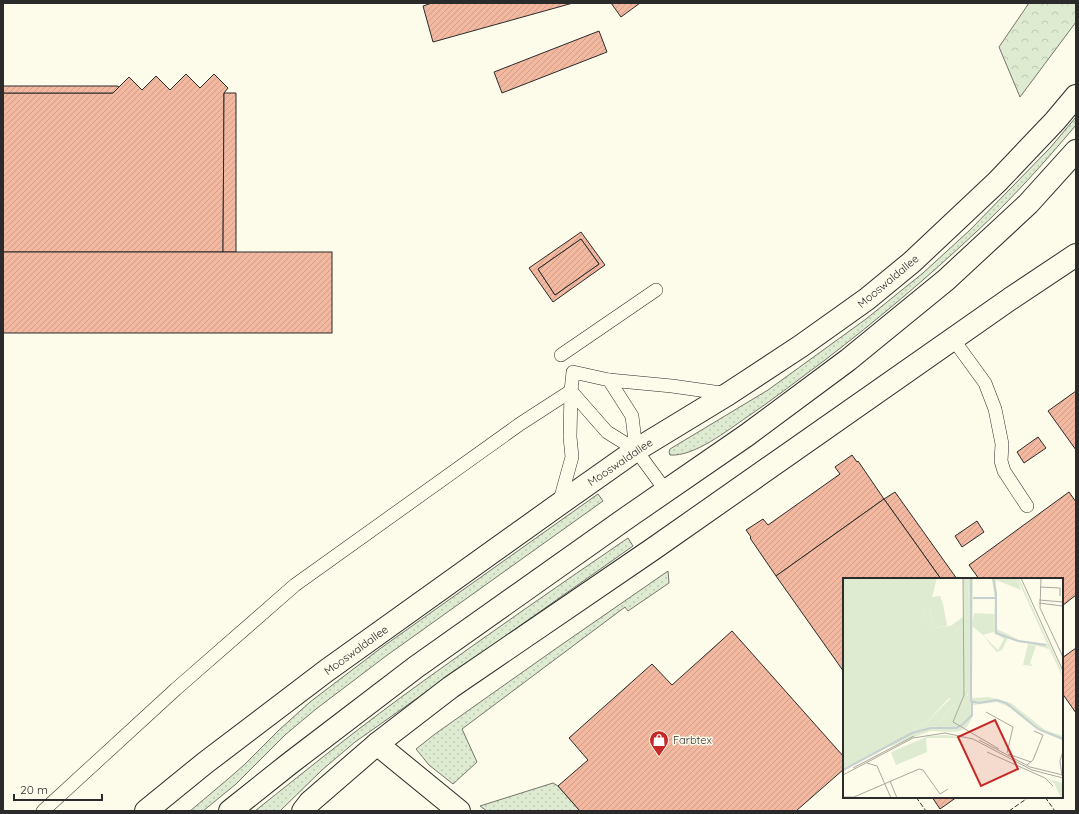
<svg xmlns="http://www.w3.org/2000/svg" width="1079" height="814" font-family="Quicksand,sans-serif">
	<defs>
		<pattern id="grass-dots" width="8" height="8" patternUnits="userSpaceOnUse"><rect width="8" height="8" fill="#deebd1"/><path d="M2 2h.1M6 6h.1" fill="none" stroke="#bfcab4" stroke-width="1.8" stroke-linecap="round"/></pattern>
		<pattern id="forest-crowns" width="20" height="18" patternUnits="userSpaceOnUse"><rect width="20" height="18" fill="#deebd1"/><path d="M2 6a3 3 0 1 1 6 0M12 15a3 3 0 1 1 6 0" fill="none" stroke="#bfcab4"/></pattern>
		<pattern id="building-hatch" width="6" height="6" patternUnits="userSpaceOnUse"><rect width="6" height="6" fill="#f2b8a0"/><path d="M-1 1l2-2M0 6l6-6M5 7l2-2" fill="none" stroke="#d09e8a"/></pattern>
	</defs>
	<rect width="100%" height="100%" fill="#fdfbea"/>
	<g fill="url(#grass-dots)" stroke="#74746e">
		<path d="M 1076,117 L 1076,125 C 1044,163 1011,200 975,233 C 927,278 877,320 825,360 C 799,379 774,399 747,417 C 728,430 694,457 670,455 L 669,452 L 670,449 L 768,390 L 866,319 L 923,273 L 970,230 L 1050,148 Z"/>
		<path d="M 598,494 L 603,501 L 386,656 L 316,709 L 285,735 L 236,784 L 203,811 L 190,811 L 228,779 L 244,765 L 279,730 L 310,702 L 381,648 Z"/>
		<path d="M 628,538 L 633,546 L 355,742 L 322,770 L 280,811 L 255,811 C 310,767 365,723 422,682 C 490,633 559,585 628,538 Z"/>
		<path d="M 668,571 L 669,583 L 628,611 L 625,607 L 462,729 L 477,762 L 453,784 L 429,765 L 416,749 L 435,734 L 551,652 Z"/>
		<path d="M 553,783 L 558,786 L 580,811 L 487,811 L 480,806 Z"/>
	</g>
	<path fill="url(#forest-crowns)" stroke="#74746e" d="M 1029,3 L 1076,3 L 1076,22 L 1020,97 L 999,47 Z"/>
	<g fill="url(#building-hatch)" stroke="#2b2b2b" fill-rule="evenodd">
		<path d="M 432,3 L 573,3 L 433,42 L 423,6 Z"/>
		<path d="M 611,3 L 640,3 L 621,17 Z"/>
		<path d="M 599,31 L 607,52 L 502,93 L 494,72 Z"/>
		<path d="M 186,74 L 200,88 L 214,74 L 228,88 L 224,93 L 223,252 L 3,252 L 3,93 L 113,93 L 129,77 L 142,90 L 156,76 L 170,90 Z"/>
		<path d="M 3,86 L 117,86 L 119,87 L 113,93 L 3,93 Z"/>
		<path d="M 224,93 L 236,93 L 236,252 L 223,252 Z"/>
		<path d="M 581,232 L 605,265 L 553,302 L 529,268 ZM 581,239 L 599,264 L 555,295 L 538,269 Z"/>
		<path d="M 581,239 L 599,264 L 555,295 L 538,269 Z"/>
		<rect x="3" y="252" width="329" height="81"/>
		<path d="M 1076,391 L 1076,450 L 1048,411 Z"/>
		<path d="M 1038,437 L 1046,448 L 1024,463 L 1017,452 Z"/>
		<path d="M 852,455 L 857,462 L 858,461 L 884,499 L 776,576 L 750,538 L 751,537 L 746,530 L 763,519 L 768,525 L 840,474 L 835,467 Z"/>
		<path d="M 895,492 L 957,579 L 941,579 L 884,499 Z"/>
		<path d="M 1069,492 L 1076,502 L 1076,595 L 1062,606 L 1062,579 L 979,579 L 969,565 Z"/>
		<path d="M 884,499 L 941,579 L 844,579 L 844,672 L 776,576 Z"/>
		<path d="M 977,521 L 984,532 L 962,547 L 955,536 Z"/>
		<path d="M 732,631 L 844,757 L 844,769 L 796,811 L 580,811 L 558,786 L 588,760 L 569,738 L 652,664 L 672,685 Z"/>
		<path d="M 1076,648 L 1076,713 L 1062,693 L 1062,658 Z"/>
		<path d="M 932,797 L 957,797 L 940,809 Z"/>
	</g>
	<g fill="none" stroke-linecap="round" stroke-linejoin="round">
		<defs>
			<g id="lane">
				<path d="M 953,339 L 985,383 L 995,409 L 1002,444 L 1001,461 L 1004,471 L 1027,506"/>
				<path d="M 561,355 L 656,290"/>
				<path d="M 609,380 L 672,386 L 728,394"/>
				<path d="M 571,391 L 607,432 L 636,450 L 666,491"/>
				<path d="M 559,504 L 572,457 L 570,437 L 571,391 L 573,372 L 609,380 L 632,416 L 636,450"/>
				<path d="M 43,811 L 176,689 L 295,585 L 520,424 L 571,391"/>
			</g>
			<g id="street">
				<path d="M 377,744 L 459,811"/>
				<path d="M 303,811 L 310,802 L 377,744 L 451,687 L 653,549 L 1010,299 L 1076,255"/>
			</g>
			<g id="primary">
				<path d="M 146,811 L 205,763 L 326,671 L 558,505 L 636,450 L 728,394 L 801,346 L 867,299 L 912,262 L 997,182 L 1055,121 L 1076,96"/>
				<path d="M 230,811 L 289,764 L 416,667 L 628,517 L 747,435 L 848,360 L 946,280 L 1028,204 L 1076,151"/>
			</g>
		</defs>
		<use href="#lane" stroke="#2b2b2b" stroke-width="14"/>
		<use href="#street" stroke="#2b2b2b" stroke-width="24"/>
		<use href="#primary" stroke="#2b2b2b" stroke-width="24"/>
		<use href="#lane" stroke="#fdfbea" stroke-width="13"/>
		<use href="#street" stroke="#fdfbea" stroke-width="22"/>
		<use href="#primary" stroke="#fdfbea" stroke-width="22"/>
		<g stroke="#2b2b2b" stroke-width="1" stroke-dasharray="5 2" stroke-linecap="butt">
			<path d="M 916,797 L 926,811"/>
			<path d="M 1045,797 L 1055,811"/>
			<path d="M 1009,811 L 1029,797"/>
		</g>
	</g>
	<defs>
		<symbol id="shop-pin" viewBox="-11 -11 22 30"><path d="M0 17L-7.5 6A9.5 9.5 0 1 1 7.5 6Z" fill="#c62828" stroke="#fdfbea"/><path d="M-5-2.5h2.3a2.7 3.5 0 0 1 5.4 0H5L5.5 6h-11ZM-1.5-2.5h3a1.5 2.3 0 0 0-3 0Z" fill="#fff"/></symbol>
	</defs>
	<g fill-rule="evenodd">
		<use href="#shop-pin" x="648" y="729" width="22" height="30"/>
	</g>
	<g text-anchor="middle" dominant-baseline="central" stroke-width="3" stroke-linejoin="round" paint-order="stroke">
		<g font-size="11" fill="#2b2b2b" stroke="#fdfbea">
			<text transform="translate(888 281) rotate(-40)">Mooswaldallee</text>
			<text transform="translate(620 462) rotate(-34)">Mooswaldallee</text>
			<text transform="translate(356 650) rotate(-36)">Mooswaldallee</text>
		</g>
		<g font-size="11" fill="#2b2b2b" stroke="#fdfbea" text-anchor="start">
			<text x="673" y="740">Farbtex</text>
		</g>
	</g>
	<g transform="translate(843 578)">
		<rect width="220" height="220" fill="#fdfbea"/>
		<path d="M 120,0 L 125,0 L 126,35 L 124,41 L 120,39 ZM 174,0 L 176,0 L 217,89 L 220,100 ZM 86,28 L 90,50 L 108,48 L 91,61 L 81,31 ZM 131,35 L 151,36 L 150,54 L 140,57 L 129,48 ZM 119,109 L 124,112 L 124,118 L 119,118 L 114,126 L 112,125 L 93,148 L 69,155 L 93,151 L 110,152 L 116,154 L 87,153 L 46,169 L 44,164 L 82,146 ZM 206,201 L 219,205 L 220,220 L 218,220 L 211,205 Z" fill="#deebd1"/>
		<path d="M 0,0 L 94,0 L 89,19 L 97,18 L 100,26 L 81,31 L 91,60 L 120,39 L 124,41 L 126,35 L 125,0 L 130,0 L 129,120 L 146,119 L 168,125 L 202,152 L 220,158 L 220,162 L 199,154 L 166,129 L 154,124 L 130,127 L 130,138 L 124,149 L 117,153 L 93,151 L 70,156 L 93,148 L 112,125 L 114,125 L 119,118 L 125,118 L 122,109 L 108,121 L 106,120 L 82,146 L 44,164 L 46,168 L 0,193 ZM 149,0 L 174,0 L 178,12 L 153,2 L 154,51 L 176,62 L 204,66 L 206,71 L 165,60 L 159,72 L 154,74 L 146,65 L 140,57 L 155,72 L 161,61 L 150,54 L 152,23 ZM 103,157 L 121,160 L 83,160 L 84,174 L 53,187 L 48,174 L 86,158 Z" fill="#deebd1"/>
		<path d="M 185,66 L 193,68 L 187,85 L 190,88 L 180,87 Z" fill="#deebd1"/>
		<path d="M 100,26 L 104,48 L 90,50 L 86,28 Z" fill="#deebd1"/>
		<path fill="none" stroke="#c7d0d0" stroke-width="2" d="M 128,0 L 128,123 L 136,125 L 154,122 L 163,125 L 195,151 L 220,161M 150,0 L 153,15 L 153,55 L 175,63 L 203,67M 130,20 L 152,20M 0,192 L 69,155 L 88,150 L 113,150 L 119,147 L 129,137 L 129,124"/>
		<path fill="none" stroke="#a9a89e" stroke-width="1" d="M 120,0 L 121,117 L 110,144 L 156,171M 178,0 L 220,93M 198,0 L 197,30 L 220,79M 197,9 L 217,10 L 217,18M 196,22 L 220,24M 196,25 L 219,28 L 220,24M 143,134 L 170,149 L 164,175M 136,162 L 187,189 L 220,197M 144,174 L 202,200 L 210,208M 165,176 L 188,184M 24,185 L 34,188 L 48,220M 184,187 L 190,182 L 200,157 L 191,153M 10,190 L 71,158M 0,197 L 70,160 L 102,155 L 130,161 L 189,192 L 220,200M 219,198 L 217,183 L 220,173M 47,203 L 54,220M 0,219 L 11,219 L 76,191 L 80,192 L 97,216 L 105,211"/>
		<path fill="#c62828" fill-opacity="0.15" stroke="#c62828" stroke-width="2" d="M 152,142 L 175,191 L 138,208 L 115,159 Z"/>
		<rect width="220" height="220" fill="none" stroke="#2b2b2b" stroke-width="2"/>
	</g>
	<rect width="1079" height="814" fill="none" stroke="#2b2b2b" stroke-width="8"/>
	<path d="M14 794v6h88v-6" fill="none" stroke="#2b2b2b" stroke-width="2"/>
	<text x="20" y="794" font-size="12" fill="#2b2b2b" stroke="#fdfbea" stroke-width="3" paint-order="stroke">20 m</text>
</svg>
